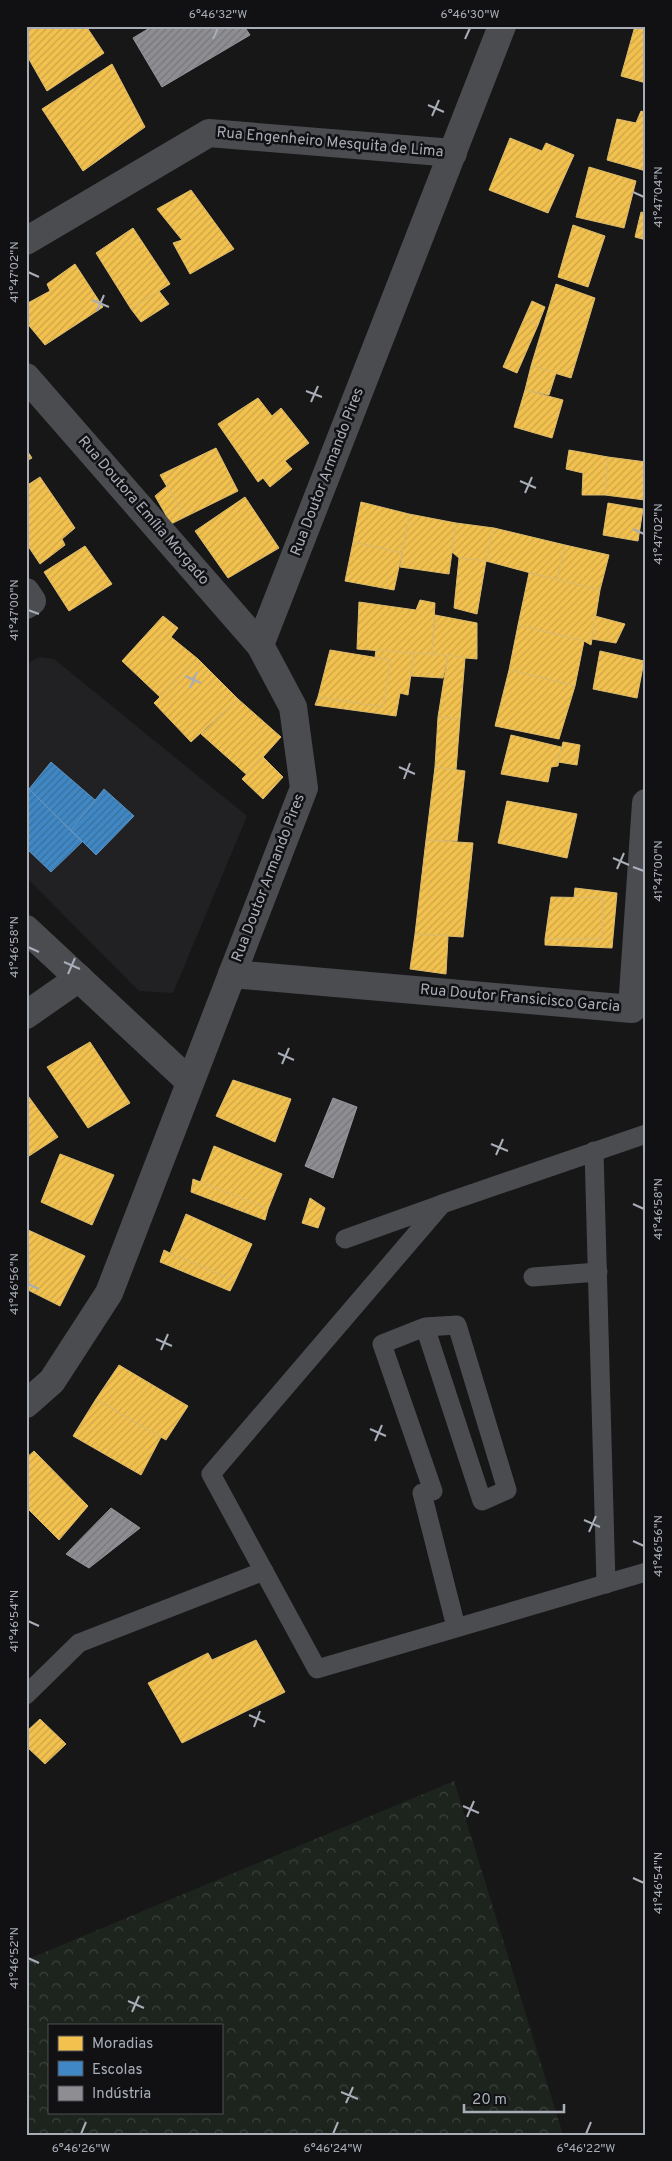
<svg xmlns="http://www.w3.org/2000/svg" width="672" height="2161" font-family="Overpass,sans-serif">
	<defs>
		<pattern id="forest-crowns" width="20" height="18" patternUnits="userSpaceOnUse" patternTransform="scale(1.25)"><rect width="20" height="18" fill="#1d241e"/><path d="M2 6a3 3 0 1 1 6 0M12 15a3 3 0 1 1 6 0" fill="none" stroke="#3b413d"/></pattern>
		<pattern id="homes-hatch" width="6" height="6" patternUnits="userSpaceOnUse" patternTransform="scale(1.25)"><rect width="6" height="6" fill="#f2c14e"/><path d="M-1 1l2-2M0 6l6-6M5 7l2-2" fill="none" stroke="#cca549"/></pattern>
		<pattern id="schools-hatch" width="6" height="6" patternUnits="userSpaceOnUse" patternTransform="scale(1.25)"><rect width="6" height="6" fill="#3f88c5"/><path d="M-1 1l2-2M0 6l6-6M5 7l2-2" fill="none" stroke="#3b6f9a"/></pattern>
		<pattern id="industry-hatch" width="6" height="6" patternUnits="userSpaceOnUse" patternTransform="scale(1.25)"><rect width="6" height="6" fill="#8d8d92"/><path d="M-1 1l2-2M0 6l6-6M5 7l2-2" fill="none" stroke="#76777b"/></pattern>
	</defs>
	<rect width="100%" height="100%" fill="#171717"/>
	<path fill="#212123" d="M 39,657 L 54,659 L 247,816 L 173,993 L 139,991 L 26,877 L 26,664 Z"/>
	<path fill="url(#forest-crowns)" fill-rule="evenodd" d="M 454,1781 L 563,2135 L 26,2135 L 26,1960 ZM 49,2025 L 221,2025 L 221,2112 L 49,2112 Z"/>
	<g fill="url(#homes-hatch)" stroke="#dcbb6e">
		<path d="M 26,26 L 86,26 L 104,53 L 47,91 L 26,54 Z"/>
		<path d="M 635,26 L 646,26 L 646,83 L 621,76 Z"/>
		<path d="M 112,64 L 145,127 L 83,171 L 42,109 Z"/>
		<path d="M 641,111 L 646,113 L 646,171 L 607,160 L 617,119 L 636,123 Z"/>
		<path d="M 510,138 L 542,151 L 546,143 L 574,155 L 548,213 L 489,190 Z"/>
		<path d="M 589,167 L 636,181 L 624,228 L 576,217 Z"/>
		<path d="M 191,190 L 234,249 L 190,274 L 173,243 L 182,240 L 157,209 Z"/>
		<path d="M 641,212 L 646,213 L 646,240 L 635,237 Z"/>
		<path d="M 573,225 L 605,236 L 588,287 L 558,277 Z"/>
		<path d="M 133,228 L 170,284 L 131,309 L 96,253 Z"/>
		<path d="M 75,264 L 103,307 L 45,345 L 26,322 L 26,304 L 50,291 L 47,284 Z"/>
		<path d="M 556,284 L 595,298 L 571,378 L 531,366 Z"/>
		<path d="M 159,291 L 169,304 L 141,322 L 131,309 Z"/>
		<path d="M 532,301 L 545,307 L 538,325 L 524,319 Z"/>
		<path d="M 524,319 L 538,325 L 517,373 L 503,367 Z"/>
		<path d="M 531,366 L 556,373 L 549,395 L 525,390 Z"/>
		<path d="M 525,390 L 563,400 L 552,438 L 514,427 Z"/>
		<path d="M 258,398 L 272,416 L 281,408 L 309,443 L 285,461 L 292,469 L 270,487 L 263,478 L 258,482 L 218,424 Z"/>
		<path d="M 216,448 L 238,491 L 185,517 L 160,475 Z"/>
		<path d="M 26,449 L 32,458 L 26,461 Z"/>
		<path d="M 569,450 L 608,457 L 605,495 L 582,495 L 583,473 L 566,469 Z"/>
		<path d="M 608,457 L 646,462 L 645,500 L 605,495 Z"/>
		<path d="M 40,477 L 75,528 L 62,539 L 65,545 L 40,564 L 26,543 L 26,486 Z"/>
		<path d="M 167,486 L 185,517 L 171,524 L 155,496 Z"/>
		<path d="M 245,497 L 279,548 L 228,578 L 195,531 Z"/>
		<path d="M 361,502 L 409,514 L 402,553 L 353,542 Z"/>
		<path d="M 608,503 L 643,509 L 638,541 L 603,535 Z"/>
		<path d="M 409,514 L 456,523 L 449,574 L 400,567 Z"/>
		<path d="M 456,523 L 494,528 L 486,561 L 459,558 L 452,552 Z"/>
		<path d="M 494,528 L 565,545 L 557,580 L 486,561 Z"/>
		<path d="M 353,542 L 402,553 L 394,590 L 345,581 Z"/>
		<path d="M 565,545 L 609,555 L 600,590 L 557,580 Z"/>
		<path d="M 85,546 L 112,584 L 69,611 L 44,572 Z"/>
		<path d="M 459,558 L 486,561 L 477,614 L 454,608 Z"/>
		<path d="M 529,573 L 600,590 L 591,645 L 584,641 L 518,625 Z"/>
		<path d="M 420,600 L 435,603 L 432,655 L 357,649 L 359,602 L 416,610 Z"/>
		<path d="M 435,615 L 477,623 L 477,659 L 432,655 Z"/>
		<path d="M 163,616 L 178,628 L 171,637 L 198,659 L 160,697 L 122,661 Z"/>
		<path d="M 595,616 L 625,624 L 616,643 L 592,639 Z"/>
		<path d="M 518,625 L 584,641 L 575,686 L 509,670 Z"/>
		<path d="M 330,650 L 391,660 L 383,707 L 318,697 Z"/>
		<path d="M 376,650 L 414,653 L 408,695 L 400,693 L 396,716 L 315,705 L 318,697 L 383,707 L 391,660 L 375,657 Z"/>
		<path d="M 600,651 L 644,661 L 637,698 L 593,689 Z"/>
		<path d="M 414,653 L 448,655 L 443,678 L 411,676 Z"/>
		<path d="M 448,655 L 465,658 L 460,719 L 438,717 Z"/>
		<path d="M 198,659 L 238,699 L 191,742 L 154,703 Z"/>
		<path d="M 509,670 L 575,686 L 559,739 L 495,726 Z"/>
		<path d="M 238,699 L 281,737 L 247,775 L 201,734 Z"/>
		<path d="M 438,717 L 460,719 L 456,770 L 435,767 Z"/>
		<path d="M 511,735 L 561,747 L 558,766 L 551,767 L 548,782 L 501,774 Z"/>
		<path d="M 563,742 L 580,745 L 577,765 L 558,762 Z"/>
		<path d="M 263,757 L 283,777 L 263,799 L 242,779 Z"/>
		<path d="M 435,767 L 465,771 L 457,841 L 426,840 Z"/>
		<path d="M 507,801 L 577,814 L 567,858 L 498,843 Z"/>
		<path d="M 426,840 L 473,843 L 463,937 L 415,934 Z"/>
		<path d="M 575,888 L 617,893 L 612,948 L 545,945 L 545,939 L 602,939 L 603,898 L 574,898 Z"/>
		<path d="M 551,897 L 603,898 L 602,939 L 545,939 Z"/>
		<path d="M 415,934 L 448,936 L 446,974 L 410,969 Z"/>
		<path d="M 90,1042 L 130,1103 L 88,1128 L 47,1067 Z"/>
		<path d="M 233,1080 L 291,1099 L 275,1142 L 216,1116 Z"/>
		<path d="M 26,1093 L 58,1137 L 26,1158 Z"/>
		<path d="M 214,1146 L 282,1174 L 268,1209 L 200,1183 Z"/>
		<path d="M 60,1154 L 114,1175 L 92,1225 L 41,1202 Z"/>
		<path d="M 193,1179 L 268,1209 L 265,1220 L 191,1192 Z"/>
		<path d="M 310,1198 L 325,1208 L 318,1228 L 302,1223 Z"/>
		<path d="M 186,1214 L 252,1244 L 235,1281 L 170,1253 Z"/>
		<path d="M 26,1229 L 85,1256 L 60,1306 L 26,1289 Z"/>
		<path d="M 164,1250 L 170,1253 L 235,1281 L 230,1291 L 160,1262 Z"/>
		<path d="M 119,1365 L 188,1406 L 166,1440 L 96,1399 Z"/>
		<path d="M 96,1399 L 161,1437 L 141,1475 L 73,1436 Z"/>
		<path d="M 34,1451 L 88,1506 L 59,1540 L 26,1507 L 26,1458 Z"/>
		<path d="M 256,1640 L 285,1692 L 182,1743 L 148,1683 L 208,1653 L 212,1660 Z"/>
		<path d="M 40,1719 L 66,1744 L 45,1764 L 26,1746 L 26,1732 Z"/>
	</g>
	<g fill="url(#schools-hatch)" stroke="#5e93c1">
		<path d="M 51,762 L 95,800 L 71,830 L 29,789 Z"/>
		<path d="M 29,789 L 82,842 L 51,872 L 26,848 L 26,791 Z"/>
		<path d="M 104,789 L 134,816 L 96,855 L 71,830 Z"/>
	</g>
	<g fill="url(#industry-hatch)" stroke="#95979d">
		<path d="M 153,26 L 244,26 L 250,35 L 162,87 L 133,38 Z"/>
		<path d="M 333,1098 L 357,1107 L 333,1178 L 305,1166 Z"/>
		<path d="M 111,1508 L 140,1528 L 89,1568 L 66,1554 Z"/>
	</g>
	<g fill="none" stroke-linecap="round" stroke-linejoin="round">
		<g stroke="#4b4c50" stroke-width="19">
			<path d="M 646,1134 L 442,1204 L 211,1474 L 317,1669 L 646,1572"/>
			<path d="M 594,1151 L 606,1584"/>
			<path d="M 345,1239 L 440,1205"/>
			<path d="M 533,1277 L 598,1272"/>
			<path d="M 425,1327 L 457,1325 L 507,1490 L 482,1501 L 425,1327 L 382,1344 L 433,1491 L 422,1493 L 456,1627"/>
			<path d="M 26,1695 L 79,1643 L 264,1571"/>
		</g>
		<g stroke="#4b4c50" stroke-width="28">
			<path d="M 26,241 L 209,133 L 453,153"/>
			<path d="M 26,377 L 260,645"/>
			<path d="M 26,592 L 32,601 L 26,605"/>
			<path d="M 26,929 L 190,1082"/>
			<path d="M 232,974 L 632,1009 L 646,803"/>
			<path d="M 26,1015 L 79,978"/>
			<path d="M 26,1404 L 52,1381 L 109,1293 L 304,788 L 293,707 L 260,645 L 502,26"/>
		</g>
	</g>
	<path fill="none" stroke="#a8adb8" stroke-width="2" d="M 213,39 L 218,28M 465,39 L 470,28M 428,105 L 444,112M 432,116 L 439,100M 633,192 L 644,197M 28,272 L 39,277M 92,300 L 109,307M 97,311 L 104,295M 306,391 L 322,397M 311,402 L 318,386M 520,481 L 536,488M 525,493 L 532,477M 633,529 L 644,534M 28,610 L 39,614M 185,676 L 201,683M 190,688 L 197,672M 399,767 L 415,774M 404,779 L 410,763M 613,858 L 629,865M 633,867 L 644,871M 617,869 L 624,853M 28,947 L 39,952M 64,962 L 80,969M 68,974 L 75,958M 278,1053 L 294,1060M 282,1064 L 289,1048M 491,1144 L 508,1151M 496,1155 L 503,1139M 633,1204 L 644,1209M 28,1284 L 39,1289M 156,1339 L 172,1346M 161,1350 L 168,1334M 370,1429 L 386,1436M 375,1441 L 382,1425M 584,1520 L 600,1527M 589,1532 L 596,1516M 633,1541 L 644,1546M 28,1621 L 39,1626M 249,1715 L 265,1722M 254,1727 L 260,1711M 463,1806 L 479,1813M 467,1817 L 474,1801M 633,1878 L 644,1883M 28,1958 L 39,1963M 128,2001 L 144,2008M 132,2012 L 139,1996M 341,2092 L 358,2099M 346,2103 L 353,2087M 81,2134 L 86,2122M 333,2134 L 338,2122M 586,2134 L 591,2122"/>
	<g text-anchor="middle" dominant-baseline="central" stroke-width="5" stroke-linejoin="round" paint-order="stroke">
		<g font-size="15" fill="#a8adb8" stroke="#111113">
			<text transform="translate(330 143) rotate(5)">Rua Engenheiro Mesquita de Lima</text>
			<text transform="translate(328 472) rotate(-69)">Rua Doutor Armando Pires</text>
			<text transform="translate(143 511) rotate(49)">Rua Doutora Emília Morgado</text>
			<text transform="translate(269 878) rotate(-69)">Rua Doutor Armando Pires</text>
			<text transform="translate(520 999) rotate(5)">Rua Doutor Fransicisco Garcia</text>
		</g>
	</g>
	<rect width="672" height="2161" fill="none" stroke="#111113" stroke-width="55"/>
	<rect x="48" y="2024" width="175" height="90" fill="#111113" stroke="#4d4f55"/>
	<rect x="58" y="2036" width="25" height="15" fill="#f2c14e" stroke="#4d4f55"/>
	<text x="92" y="2048" font-size="15" fill="#a8adb8">Moradias</text>
	<rect x="58" y="2061" width="25" height="15" fill="#3f88c5" stroke="#4d4f55"/>
	<text x="92" y="2074" font-size="15" fill="#a8adb8">Escolas</text>
	<rect x="58" y="2086" width="25" height="15" fill="#8d8d92" stroke="#4d4f55"/>
	<text x="92" y="2098" font-size="15" fill="#a8adb8">Indústria</text>
	<path d="M464 2104v8h100v-8" fill="none" stroke="#a8adb8" stroke-width="2.5"/>
	<text x="472" y="2104" font-size="15" fill="#a8adb8" stroke="#111113" stroke-width="4" paint-order="stroke">20 m</text>
	<rect x="28" y="28" width="616" height="2106" fill="none" stroke="#a8adb8" stroke-width="2"/>
	<g font-size="12" text-anchor="middle" fill="#a8adb8">
		<text x="218" y="18">6°46'32"W</text>
		<text x="470" y="18">6°46'30"W</text>
		<text transform="translate(658 197) rotate(-90)" y="4">41°47'04"N</text>
		<text transform="translate(14 272) rotate(-90)" y="4">41°47'02"N</text>
		<text transform="translate(658 534) rotate(-90)" y="4">41°47'02"N</text>
		<text transform="translate(14 610) rotate(-90)" y="4">41°47'00"N</text>
		<text transform="translate(658 871) rotate(-90)" y="4">41°47'00"N</text>
		<text transform="translate(14 947) rotate(-90)" y="4">41°46'58"N</text>
		<text transform="translate(658 1209) rotate(-90)" y="4">41°46'58"N</text>
		<text transform="translate(14 1284) rotate(-90)" y="4">41°46'56"N</text>
		<text transform="translate(658 1546) rotate(-90)" y="4">41°46'56"N</text>
		<text transform="translate(14 1621) rotate(-90)" y="4">41°46'54"N</text>
		<text transform="translate(658 1883) rotate(-90)" y="4">41°46'54"N</text>
		<text transform="translate(14 1958) rotate(-90)" y="4">41°46'52"N</text>
		<text x="81" y="2152">6°46'26"W</text>
		<text x="333" y="2152">6°46'24"W</text>
		<text x="586" y="2152">6°46'22"W</text>
	</g>
</svg>
